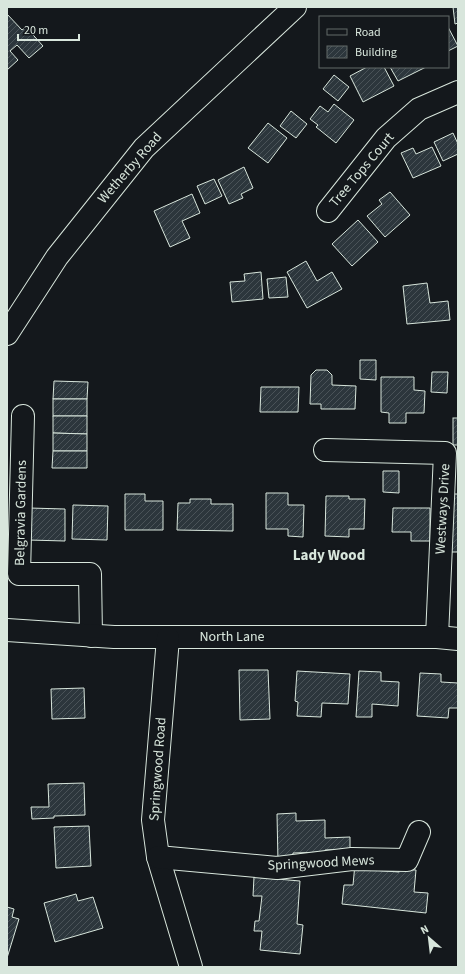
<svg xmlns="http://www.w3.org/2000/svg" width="465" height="974" font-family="'Source Sans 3',sans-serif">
	<defs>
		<pattern id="building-hatch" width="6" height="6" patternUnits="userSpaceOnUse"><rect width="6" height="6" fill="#2c363c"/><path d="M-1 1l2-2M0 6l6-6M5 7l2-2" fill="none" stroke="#4a5358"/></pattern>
	</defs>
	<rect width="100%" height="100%" fill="#14181c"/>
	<g fill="url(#building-hatch)" stroke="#d8e6dc">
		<path d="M 453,7 L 458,7 L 458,23 L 455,24 Z"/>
		<path d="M 7,14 L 22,30 L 26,27 L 43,46 L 29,58 L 17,45 L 10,51 L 18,60 L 7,70 Z"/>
		<path d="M 448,27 L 458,46 L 448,51 Z"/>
		<path d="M 367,67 L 384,67 L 394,86 L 363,102 L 350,76 Z"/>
		<path d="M 390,67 L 426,67 L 398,81 Z"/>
		<path d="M 334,75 L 349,87 L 338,101 L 323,89 Z"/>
		<path d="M 334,104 L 354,120 L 336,143 L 316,127 L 318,125 L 310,119 L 320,106 L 328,112 Z"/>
		<path d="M 291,111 L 307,124 L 296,138 L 280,126 Z"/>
		<path d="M 268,123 L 287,138 L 268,163 L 248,148 Z"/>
		<path d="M 453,133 L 458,144 L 458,154 L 443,161 L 434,142 Z"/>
		<path d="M 432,147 L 441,166 L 413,178 L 401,153 L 413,148 L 416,154 Z"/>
		<path d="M 244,167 L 253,188 L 241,194 L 243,198 L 229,204 L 218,180 Z"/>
		<path d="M 214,179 L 222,196 L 205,204 L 197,186 Z"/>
		<path d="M 390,192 L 410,215 L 385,237 L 367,216 L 382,204 L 379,200 Z"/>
		<path d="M 192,194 L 200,213 L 182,221 L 190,238 L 170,247 L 154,211 Z"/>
		<path d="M 358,220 L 378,242 L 352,266 L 332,244 Z"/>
		<path d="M 306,261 L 317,281 L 332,272 L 342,289 L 307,308 L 287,272 Z"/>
		<path d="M 261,272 L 263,299 L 232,302 L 230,282 L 245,281 L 244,274 Z"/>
		<path d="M 286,277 L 288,297 L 269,298 L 267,279 Z"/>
		<path d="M 427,283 L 430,303 L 448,301 L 450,320 L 407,324 L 403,286 Z"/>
		<path d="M 360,360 L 376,360 L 376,380 L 360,379 Z"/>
		<path d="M 316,370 L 327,370 L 332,375 L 332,385 L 356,386 L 355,409 L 321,409 L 321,404 L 310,404 L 311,375 Z"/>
		<path d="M 432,372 L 448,372 L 447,393 L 431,392 Z"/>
		<path d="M 381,377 L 414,377 L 414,390 L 425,391 L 424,413 L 406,413 L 406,423 L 389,423 L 389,413 L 381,412 Z"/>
		<path d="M 54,381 L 88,382 L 87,399 L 53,399 Z"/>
		<path d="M 261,387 L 299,387 L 298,412 L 260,412 Z"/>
		<rect x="53" y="399" width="34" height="17"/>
		<path d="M 53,416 L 87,416 L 87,434 L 53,433 Z"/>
		<rect x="453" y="418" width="5" height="27"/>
		<path d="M 53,433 L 87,434 L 87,451 L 53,451 Z"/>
		<path d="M 53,451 L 87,451 L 87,468 L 52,468 Z"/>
		<path d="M 383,471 L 399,471 L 399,493 L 383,492 Z"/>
		<path d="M 266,493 L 288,493 L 288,505 L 304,505 L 303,537 L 288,536 L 288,529 L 266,529 Z"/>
		<path d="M 125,494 L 145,494 L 145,501 L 163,501 L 163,530 L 125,530 Z"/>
		<path d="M 451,494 L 458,494 L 458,552 L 449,552 Z"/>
		<path d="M 326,496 L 349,496 L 349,499 L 365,499 L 364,529 L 349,529 L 349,537 L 325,536 Z"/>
		<path d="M 190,499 L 211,499 L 211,504 L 233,504 L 233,531 L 177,530 L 178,503 L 190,503 Z"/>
		<path d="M 73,505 L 108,506 L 107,540 L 72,539 Z"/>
		<path d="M 29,508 L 65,509 L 65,541 L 28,540 Z"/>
		<path d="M 393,508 L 430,508 L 430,541 L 411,541 L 411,532 L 392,532 Z"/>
		<path d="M 239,670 L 268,670 L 270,719 L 240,720 Z"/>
		<path d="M 297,671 L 350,674 L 348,704 L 322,703 L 321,717 L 297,716 L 298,702 L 295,701 Z"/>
		<path d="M 359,671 L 381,672 L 381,681 L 399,682 L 398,706 L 372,704 L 372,717 L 356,717 Z"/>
		<path d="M 420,673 L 441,674 L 441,682 L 458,683 L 458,708 L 449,708 L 448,718 L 417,716 Z"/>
		<path d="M 84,688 L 85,718 L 52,719 L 51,689 Z"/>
		<path d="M 84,783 L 85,815 L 54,816 L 54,818 L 32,819 L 31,807 L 49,807 L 48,784 Z"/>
		<path d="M 296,813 L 296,821 L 325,820 L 325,838 L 350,837 L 350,849 L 325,850 L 325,852 L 293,853 L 293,862 L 278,862 L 277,814 Z"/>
		<path d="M 89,826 L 91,866 L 56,868 L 54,827 Z"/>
		<path d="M 355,864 L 372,870 L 399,872 L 399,869 L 416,870 L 414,892 L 428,893 L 426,913 L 342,904 L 344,885 L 353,885 Z"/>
		<path d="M 254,877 L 300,881 L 297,924 L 303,925 L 300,954 L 260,950 L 262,931 L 254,931 L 255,921 L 259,921 L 262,896 L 253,896 Z"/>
		<path d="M 76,894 L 78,901 L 93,897 L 103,928 L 55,942 L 44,903 Z"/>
		<path d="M 7,907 L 14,909 L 12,917 L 19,919 L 7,958 Z"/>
	</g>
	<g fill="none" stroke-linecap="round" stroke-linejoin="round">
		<defs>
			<g id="minor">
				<path d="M 328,211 L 386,138 L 419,109 L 458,92"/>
				<path d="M 7,334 L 57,257 L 144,148 L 295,7"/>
				<path d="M 23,416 L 19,574 L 90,574 L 91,636"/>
				<path d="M 325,450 L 445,453 L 437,637"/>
				<path d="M 7,630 L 114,637 L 437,637 L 458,639"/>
				<path d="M 168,638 L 153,820 L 158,857 L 191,967"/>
				<path d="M 158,857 L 277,868 L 352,859 L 407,860 L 419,832"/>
			</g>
		</defs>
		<use href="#minor" stroke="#d8e6dc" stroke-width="24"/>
		<use href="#minor" stroke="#14181c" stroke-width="22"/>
	</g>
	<g text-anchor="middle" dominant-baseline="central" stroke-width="3" stroke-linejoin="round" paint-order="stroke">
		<g font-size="14" fill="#d8e6dc" stroke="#14181c">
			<text transform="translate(130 168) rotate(-49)">Wetherby Road</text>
			<text transform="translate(362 170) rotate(-50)">Tree Tops Court</text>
			<text transform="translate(443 509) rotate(-87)">Westways Drive</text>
			<text transform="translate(21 513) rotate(-89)">Belgravia Gardens</text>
			<text x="232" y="637">North Lane</text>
			<text transform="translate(158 769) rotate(-86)">Springwood Road</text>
			<text transform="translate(321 863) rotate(-3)">Springwood Mews</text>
		</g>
		<g font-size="15" font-weight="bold" fill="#d8e6dc" stroke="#14181c">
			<text x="329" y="555">Lady Wood</text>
		</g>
	</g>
	<rect width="465" height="974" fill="none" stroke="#d8e6dc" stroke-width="16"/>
	<rect x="319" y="16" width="130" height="52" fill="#14181c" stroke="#626a69"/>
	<rect x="327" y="29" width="20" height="6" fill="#14181c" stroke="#626a69"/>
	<text x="355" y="36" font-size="12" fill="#d8e6dc">Road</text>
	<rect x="327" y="46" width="20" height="12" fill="url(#building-hatch)" stroke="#626a69"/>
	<text x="355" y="56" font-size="12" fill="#d8e6dc">Building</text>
	<g transform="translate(429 938) rotate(332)" stroke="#14181c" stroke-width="3" paint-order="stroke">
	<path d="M0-3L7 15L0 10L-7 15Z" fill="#d8e6dc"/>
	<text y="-6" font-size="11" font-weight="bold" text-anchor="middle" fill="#d8e6dc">N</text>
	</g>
	<path d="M18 34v6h61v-6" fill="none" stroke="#d8e6dc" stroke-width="2"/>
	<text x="24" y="34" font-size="12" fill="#d8e6dc" stroke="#14181c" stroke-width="3" paint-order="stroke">20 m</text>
</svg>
